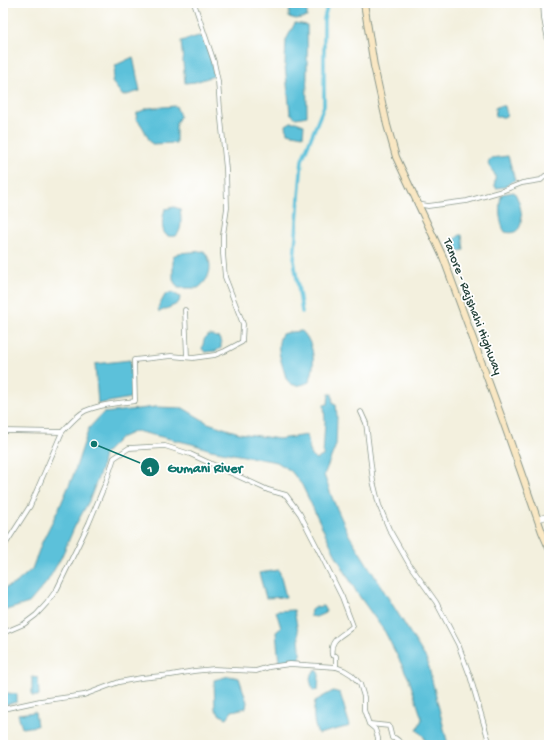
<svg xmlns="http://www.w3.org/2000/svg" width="552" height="748" font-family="'Gochi Hand',sans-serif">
	<rect width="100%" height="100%" fill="#fff"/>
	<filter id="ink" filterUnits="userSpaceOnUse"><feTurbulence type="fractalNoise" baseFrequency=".025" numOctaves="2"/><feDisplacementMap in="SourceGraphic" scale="8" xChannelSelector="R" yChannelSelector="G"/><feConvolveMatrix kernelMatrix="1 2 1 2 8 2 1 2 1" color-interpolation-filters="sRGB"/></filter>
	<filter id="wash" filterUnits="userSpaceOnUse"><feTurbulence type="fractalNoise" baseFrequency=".012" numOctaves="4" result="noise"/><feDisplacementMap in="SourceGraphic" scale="16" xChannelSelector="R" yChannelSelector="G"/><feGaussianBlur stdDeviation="0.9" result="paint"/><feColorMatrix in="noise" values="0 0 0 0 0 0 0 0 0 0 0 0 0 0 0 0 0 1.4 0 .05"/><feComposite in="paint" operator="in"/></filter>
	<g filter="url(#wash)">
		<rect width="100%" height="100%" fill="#f3f0de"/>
		<g fill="#5cc1da" stroke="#3e7f87">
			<path d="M 290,3 L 307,3 L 307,17 L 296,19 L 289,17 Z"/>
			<path d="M 295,23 L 307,25 C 308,55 306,85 307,116 L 296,118 L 290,113 L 285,65 L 286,40 Z"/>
			<path d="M 199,36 L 204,37 L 210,54 L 214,76 L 195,82 L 185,83 L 181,41 Z"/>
			<path d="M 133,57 L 140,91 L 123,96 L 112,82 L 116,65 Z"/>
			<path d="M 176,106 L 180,116 L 176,124 L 176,143 L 152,144 C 145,135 145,127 136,119 L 137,113 L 148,108 Z"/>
			<path d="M 499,106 L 505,106 L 507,115 L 504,117 L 496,117 L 495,108 Z"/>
			<path d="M 291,122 L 296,122 L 304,125 L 303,136 L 287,133 L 286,125 Z"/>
			<path d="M 508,156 L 515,180 L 504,187 L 496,188 C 493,183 496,180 495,175 C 492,168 484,165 491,158 Z"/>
			<path d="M 514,192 C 522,203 529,238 505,232 C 499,224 498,202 502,194 Z"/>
			<path d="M 174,207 L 180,209 C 181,218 183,229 176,236 C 173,236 169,237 166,235 C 160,229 163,215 165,209 Z"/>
			<path d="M 460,235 L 462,235 L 464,250 L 456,252 C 452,246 453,239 460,235 Z"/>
			<path d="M 204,251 C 214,263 211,279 198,288 L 178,288 L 173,280 L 173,256 L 179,253 Z"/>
			<path d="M 172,292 L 180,297 L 179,302 L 175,305 L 159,312 L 158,308 L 165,295 Z"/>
			<path d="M 302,331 C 315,344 316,366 309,382 C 300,386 291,388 286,378 C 283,365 274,347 282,334 L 291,332 Z"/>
			<path d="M 211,335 L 219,338 L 221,342 L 221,348 L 216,351 L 205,352 L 202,349 C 204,342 203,336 211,335 Z"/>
			<path d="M 130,360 C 132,372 134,386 130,398 L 98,404 L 95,364 Z"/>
			<path d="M 329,394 L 332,394 L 333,404 L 336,405 L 337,416 L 336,445 L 324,475 L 333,500 L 349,535 L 427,660 L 448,745 L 426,745 L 424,737 L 417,730 L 422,719 L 409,679 L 385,632 L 357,593 L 335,554 L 302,485 L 291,471 L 277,462 L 211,450 L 192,444 L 136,431 L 120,438 L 104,454 L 101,470 L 89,501 L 75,526 L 61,558 L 47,582 L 29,603 L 3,611 L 3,589 L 16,583 L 32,569 L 42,542 L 60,506 L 73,476 L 89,428 L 103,413 L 156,407 L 183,408 L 208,423 L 239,433 L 279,439 L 307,435 L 311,456 L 316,459 L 323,456 L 325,421 L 324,405 L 328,404 Z"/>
			<path d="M 279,570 L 286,597 L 266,598 L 259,573 Z"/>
			<path d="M 323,606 L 326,611 L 325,613 L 316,617 L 310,616 L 311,610 L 315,607 Z"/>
			<path d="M 294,610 C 297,627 301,643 300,660 L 279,663 L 276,632 L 281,628 L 276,611 Z"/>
			<path d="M 317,670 L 319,675 L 318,690 L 313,691 L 310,679 L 311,674 Z"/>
			<path d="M 229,676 L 239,678 L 247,702 L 246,708 L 232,711 L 227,718 L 220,715 L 215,709 L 214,680 Z"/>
			<path d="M 32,677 L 38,678 L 39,696 L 32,696 Z"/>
			<path d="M 333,691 L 340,693 L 350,726 L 318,734 C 313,722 313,714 315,701 Z"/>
			<path d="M 7,693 L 17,694 L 17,702 L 3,705 L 3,695 Z"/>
			<path d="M 35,712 L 37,726 L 22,728 L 18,714 Z"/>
		</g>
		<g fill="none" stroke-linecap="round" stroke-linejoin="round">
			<path stroke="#5cc1da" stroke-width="3.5" d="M 302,312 L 294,260 L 302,160 L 324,106 L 324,19 L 328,3"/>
		</g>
	</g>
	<g filter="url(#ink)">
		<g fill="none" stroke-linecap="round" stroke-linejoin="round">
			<defs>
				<g id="minor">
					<path d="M 543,3 L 544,19 L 549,46"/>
					<path d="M 417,204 L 428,206 L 467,201 L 502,191 L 522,183 L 541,180 L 545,176 L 549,175"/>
					<path d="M 185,310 L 187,357"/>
					<path d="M 361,412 L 366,423 L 373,481 L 379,505 L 389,529 L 409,564 L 436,602 L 458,644 L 470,676 L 490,745"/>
					<path d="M 3,431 L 62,432 L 30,506 L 3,548"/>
					<path d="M 62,432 C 69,425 77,415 85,411 C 100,404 119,403 135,401 L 134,360 L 171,356 L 193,358 L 215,355 L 225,351 L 242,342 L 243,324 L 225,277 L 223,254 L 223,235 L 227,208 L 226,169 L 220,109 L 218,81 L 214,62 L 194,3"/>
					<path d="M 3,633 L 24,624 L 36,615 L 47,603 L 57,589 L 89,523 L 106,482 L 114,458 L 129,448 L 165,446 L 190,454 L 268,490 L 286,495 L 300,514 L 316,545 L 342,597 L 353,626 C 343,636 329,638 332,655 L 336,656 L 336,667"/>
					<path d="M 3,709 L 40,701 L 84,695 L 119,682 L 141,678 L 171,675 L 194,671 L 214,669 L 256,671 L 269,667 L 290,664 L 336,667 L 344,670 L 352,675 L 360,684 L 364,697 L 364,710 L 369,724 L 375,729 L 378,738 L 378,745"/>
					<path d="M 370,724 L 389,726 L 392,738 L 395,738 L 404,745"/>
				</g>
				<path id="tertiary" d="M 538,519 L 549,516"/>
				<path id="secondary" d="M 364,3 L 374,66 L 387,125 L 396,157 L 443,257 L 503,421 L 542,532 L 549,548"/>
			</defs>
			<use href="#minor" stroke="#899689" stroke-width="5.5"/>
			<use href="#tertiary" stroke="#899689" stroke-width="6"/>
			<use href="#secondary" stroke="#899689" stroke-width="8"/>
			<use href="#minor" stroke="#fff" stroke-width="4"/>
			<use href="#tertiary" stroke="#fff" stroke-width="5"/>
			<use href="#secondary" stroke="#f9e7c3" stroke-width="6"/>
		</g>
	</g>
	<g text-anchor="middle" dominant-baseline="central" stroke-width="3.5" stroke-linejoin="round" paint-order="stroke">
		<g font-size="13" fill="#1f3d34" stroke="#fff">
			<text transform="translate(472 307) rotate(69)">Tanore - Rajshahi Highway</text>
		</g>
	</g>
	<path fill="none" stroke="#0f766e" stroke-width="1.5" d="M94 444L150 467"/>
	<g fill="#0f766e" stroke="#fff" stroke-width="1.5">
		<circle cx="94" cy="444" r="4"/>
		<circle cx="150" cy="467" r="10"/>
	</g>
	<g font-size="12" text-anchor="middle" font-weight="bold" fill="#fff">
		<text x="150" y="472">1</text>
	</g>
	<g font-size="14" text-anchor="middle" font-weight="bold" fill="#0f766e" stroke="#fff" stroke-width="3.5" stroke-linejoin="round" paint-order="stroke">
		<text x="205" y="472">Gumani River</text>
	</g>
	<rect width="552" height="748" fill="none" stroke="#fff" stroke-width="16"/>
</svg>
